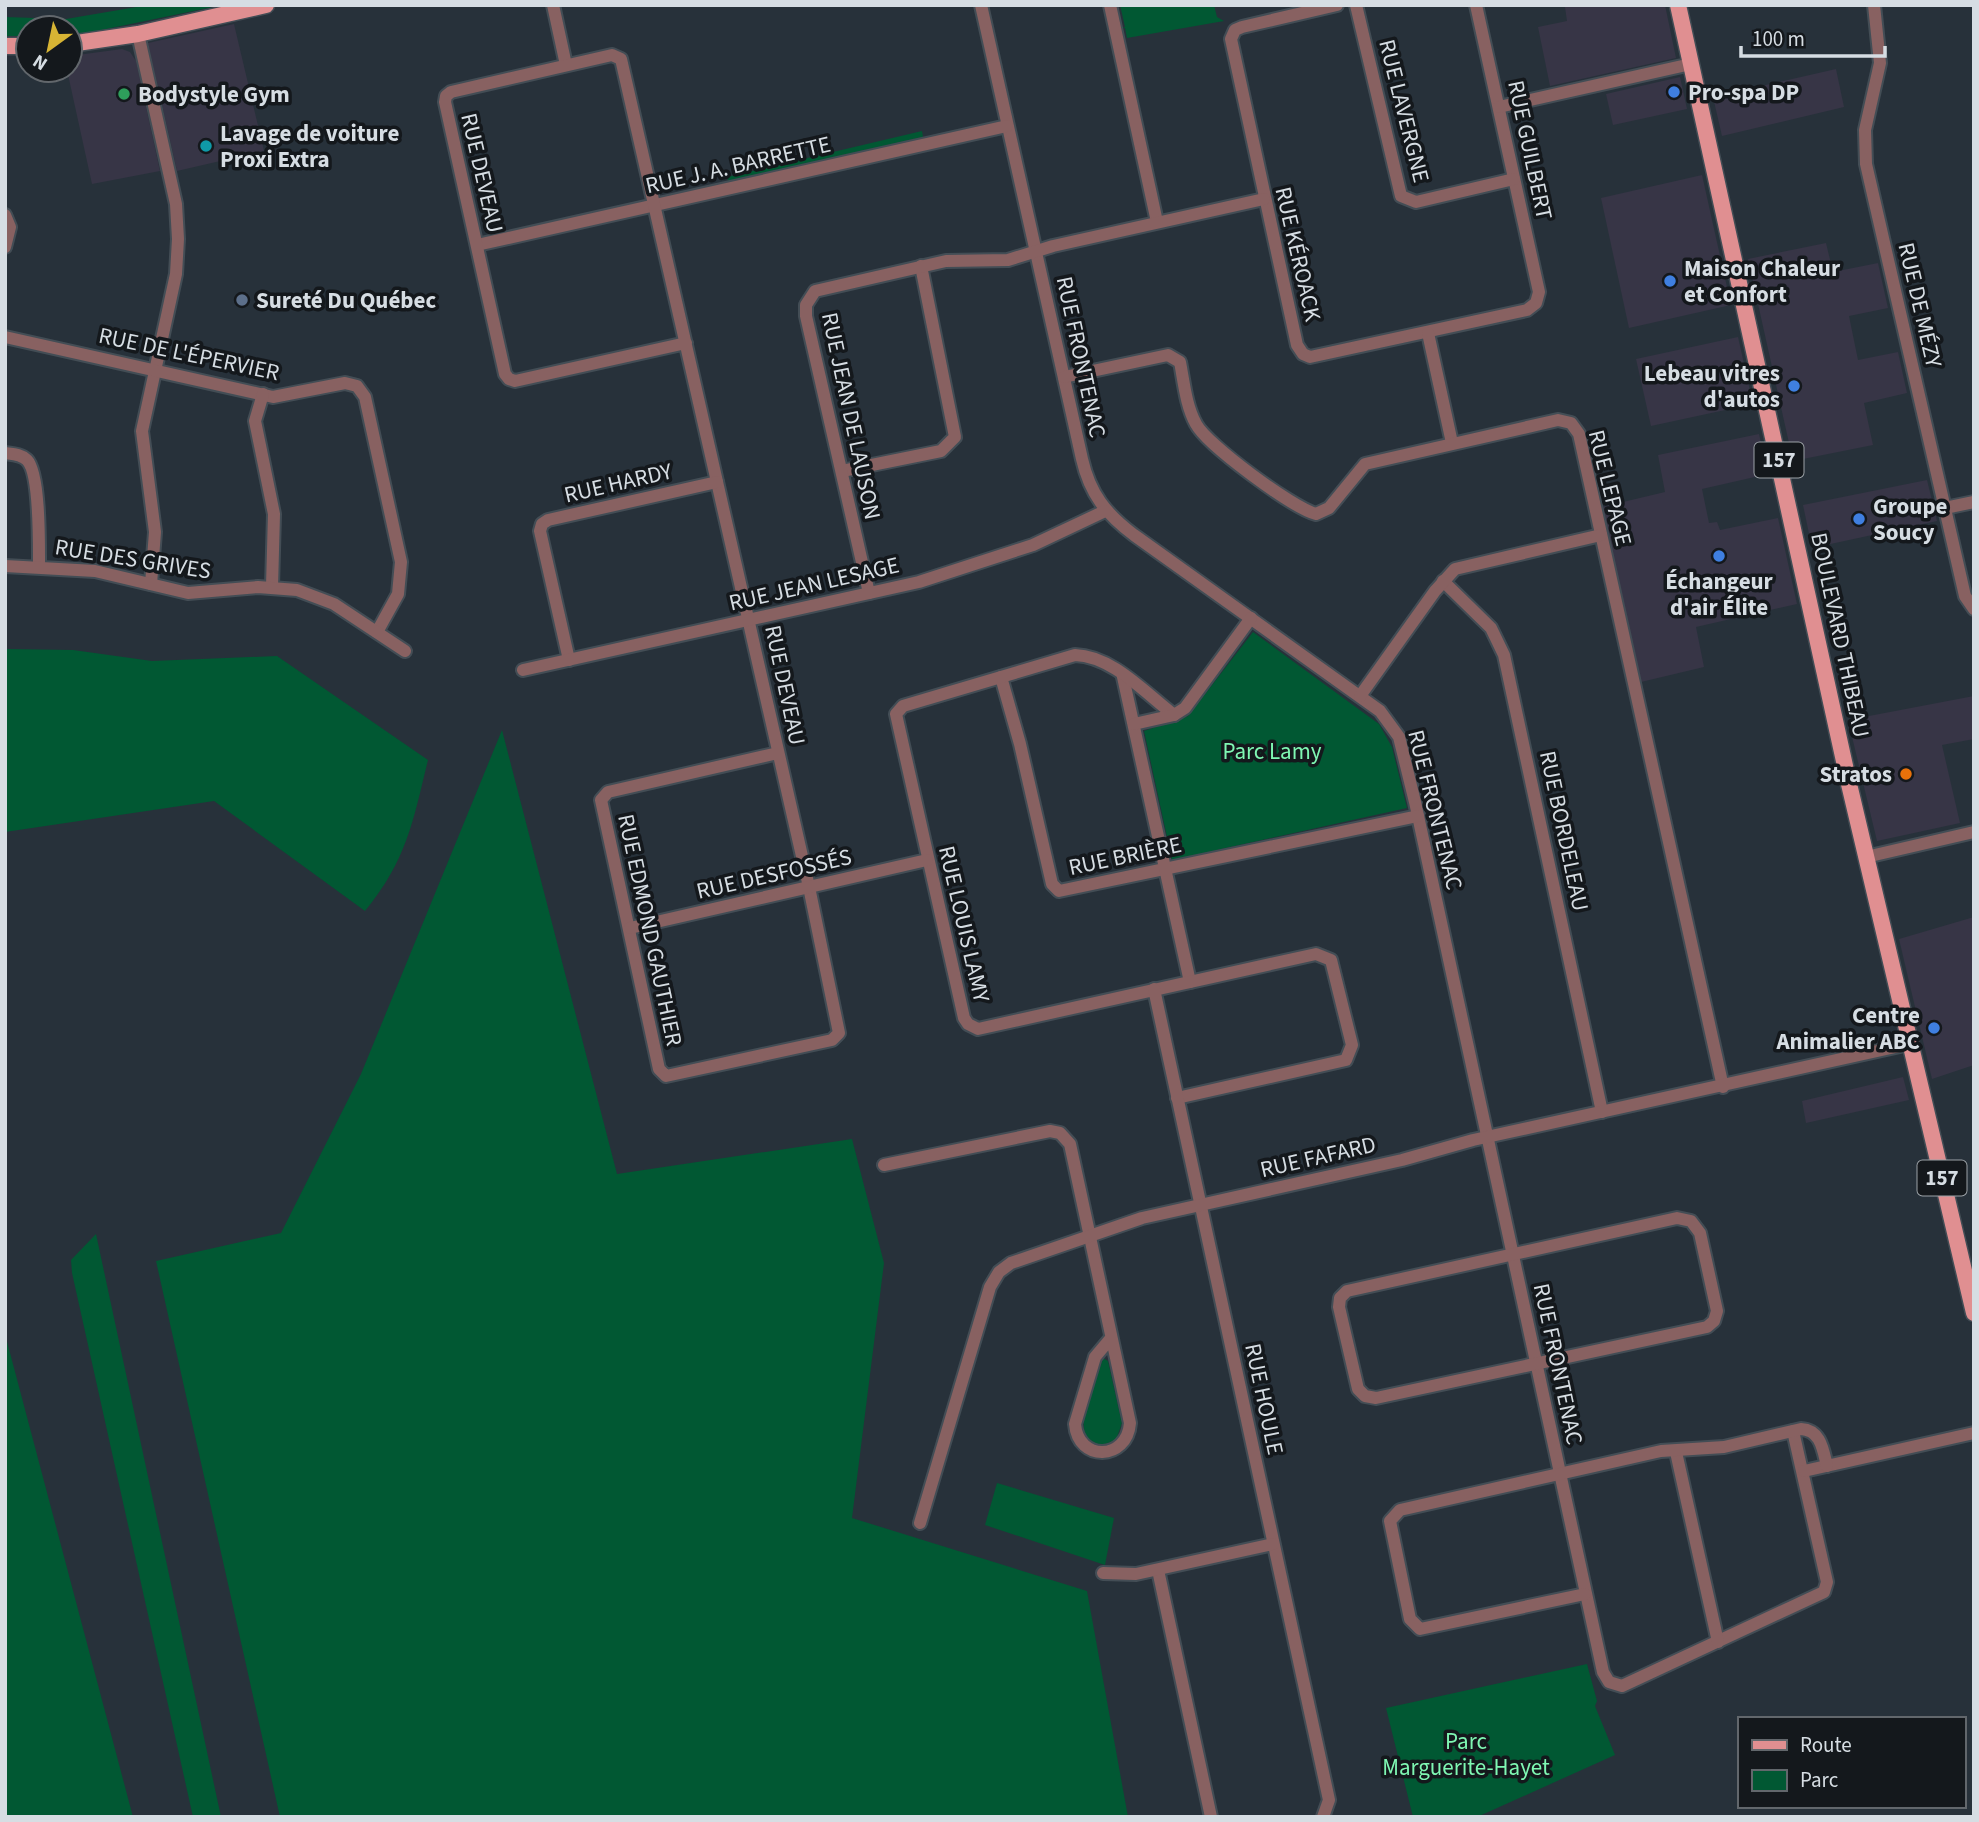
<svg xmlns="http://www.w3.org/2000/svg" width="1979" height="1822" font-family="'Source Sans 3',sans-serif">
	<rect width="100%" height="100%" fill="#27313a"/>
	<g fill="#373546">
		<path d="M 1574,5 L 1665,5 L 1676,58 L 1550,86 L 1538,27 L 1567,21 L 1565,7 Z"/>
		<path d="M 234,24 L 264,151 L 177,171 L 148,43 Z"/>
		<path d="M 122,49 L 130,52 L 136,61 L 160,171 L 92,184 L 67,70 L 70,70 L 70,56 Z"/>
		<path d="M 1836,69 L 1844,107 L 1722,136 L 1713,97 Z"/>
		<path d="M 1680,77 L 1687,109 L 1613,125 L 1606,94 Z"/>
		<path d="M 1702,175 L 1731,305 L 1629,328 L 1601,198 Z"/>
		<path d="M 1826,243 L 1833,272 L 1878,263 L 1888,308 L 1849,316 L 1858,360 L 1898,352 L 1907,393 L 1864,403 L 1873,445 L 1793,461 L 1748,259 Z"/>
		<path d="M 1738,337 L 1753,404 L 1651,426 L 1636,359 Z"/>
		<path d="M 1759,434 L 1768,474 L 1702,489 L 1709,523 L 1717,522 L 1720,530 L 1778,518 L 1797,604 L 1696,627 L 1704,667 L 1641,682 L 1602,507 L 1665,492 L 1658,455 Z"/>
		<path d="M 1927,480 L 1937,521 L 1812,548 L 1803,505 Z"/>
		<path d="M 1974,696 L 1974,739 L 1942,745 L 1960,823 L 1877,841 L 1848,720 Z"/>
		<path d="M 1974,917 L 1974,1065 L 1932,1079 L 1899,939 Z"/>
		<path d="M 1903,1077 L 1909,1100 L 1806,1123 L 1802,1101 Z"/>
	</g>
	<g fill="#015833">
		<path d="M 148,5 L 213,7 L 82,34 L 70,34 L 70,28 L 28,28 L 28,36 L 5,36 L 5,17 L 66,19 Z"/>
		<path d="M 1120,5 L 1214,5 L 1217,17 L 1224,21 L 1127,38 L 1125,28 L 1116,29 L 1125,27 Z"/>
		<path d="M 922,131 L 923,137 L 728,181 L 727,177 Z"/>
		<path d="M 1253,632 L 1379,724 L 1392,747 L 1407,808 L 1172,860 L 1144,731 L 1188,716 Z"/>
		<path d="M 5,649 L 73,650 L 152,661 L 277,656 L 428,760 C 413,821 407,860 365,911 L 214,801 L 5,832 Z"/>
		<path d="M 502,730 L 617,1174 L 852,1139 L 884,1263 L 852,1518 L 1087,1591 L 1128,1817 L 280,1817 L 156,1261 L 281,1233 L 361,1074 Z"/>
		<path d="M 96,1234 L 221,1817 L 193,1817 L 72,1273 L 71,1260 Z"/>
		<path d="M 5,1334 L 133,1817 L 5,1817 Z"/>
		<path d="M 1103,1358 L 1108,1361 L 1122,1423 L 1116,1440 L 1100,1446 L 1085,1437 L 1083,1420 Z"/>
		<path d="M 997,1483 L 1114,1518 L 1105,1565 L 985,1525 Z"/>
		<path d="M 1587,1664 L 1597,1701 L 1595,1706 L 1615,1755 L 1477,1817 L 1413,1817 L 1386,1708 Z"/>
	</g>
	<g fill="none" stroke-linecap="round" stroke-linejoin="round">
		<defs>
			<g id="minor">
				<path d="M 553,5 L 566,65"/>
				<path d="M 981,5 L 1082,459 C 1090,494 1106,514 1134,535 L 1380,711 L 1399,737 L 1415,802 L 1603,1672 L 1609,1682 L 1622,1686 L 1824,1592 L 1827,1582 L 1793,1431"/>
				<path d="M 1110,5 L 1157,222"/>
				<path d="M 1337,5 L 1242,27 L 1235,30 L 1231,39 L 1297,345 L 1303,354 L 1310,357 L 1527,310 L 1536,303 L 1539,292 L 1476,5"/>
				<path d="M 1356,5 L 1401,196 L 1416,202 L 1514,179"/>
				<path d="M 1874,5 L 1880,63 L 1865,130 L 1866,164 L 1965,596 L 1974,609"/>
				<path d="M 138,34 L 176,204 L 178,239 L 176,274 L 142,431 L 155,532 L 151,584"/>
				<path d="M 1499,107 L 1691,64"/>
				<path d="M 5,215 L 10,227 L 5,247"/>
				<path d="M 477,245 L 1007,126"/>
				<path d="M 1428,333 L 1452,443"/>
				<path d="M 5,337 L 273,397 L 345,383 L 357,386 L 365,397 L 401,562 L 398,594 L 377,632"/>
				<path d="M 686,343 L 515,381 L 509,379 L 505,374 L 445,102 L 446,96 L 451,92 L 612,55 L 621,59 L 809,887 L 839,1033 L 832,1040 L 666,1076 L 659,1069 L 601,800 L 608,792 L 778,753"/>
				<path d="M 1064,377 L 1168,355 L 1180,362 C 1184,383 1186,406 1196,424 C 1207,445 1293,508 1316,514 L 1329,508 L 1365,464 L 1558,420 L 1571,423 L 1579,434 L 1723,1087"/>
				<path d="M 263,394 L 255,421 L 274,514 L 272,587"/>
				<path d="M 5,453 C 12,454 21,454 27,460 C 40,473 39,546 39,566"/>
				<path d="M 842,471 L 941,451 L 955,437 L 921,266"/>
				<path d="M 1945,508 L 1974,502"/>
				<path d="M 5,566 L 95,571 L 188,593 L 258,587 L 297,590 L 334,604 L 405,651"/>
				<path d="M 1443,581 L 1491,628 L 1504,655 L 1602,1112"/>
				<path d="M 869,593 L 806,316 L 806,305 L 815,291 L 946,261 L 1008,260 L 1053,246 L 1264,199"/>
				<path d="M 569,660 L 540,531 L 542,524 L 548,520 L 717,482"/>
				<path d="M 523,670 L 919,582 L 1033,545 L 1105,511"/>
				<path d="M 1001,677 L 1020,744 L 1052,884 L 1059,891 L 1418,816"/>
				<path d="M 1123,677 L 1190,982"/>
				<path d="M 1360,696 L 1435,591 L 1455,569 L 1601,535"/>
				<path d="M 1174,715 C 1144,692 1112,656 1075,655 L 903,706 L 896,714 L 964,1018 L 968,1024 L 978,1029 L 1316,954 L 1331,960 L 1352,1045 L 1346,1060 L 1177,1098"/>
				<path d="M 1134,724 L 1174,715 L 1185,708 L 1251,618"/>
				<path d="M 1866,857 L 1974,832"/>
				<path d="M 630,928 L 927,860"/>
				<path d="M 1154,989 L 1329,1800 L 1323,1817"/>
				<path d="M 884,1165 L 1050,1131 L 1060,1133 L 1070,1144 L 1130,1423 C 1127,1461 1078,1462 1075,1424 L 1095,1357 L 1111,1338"/>
				<path d="M 1677,1218 L 1691,1221 L 1700,1233 L 1717,1311 L 1714,1321 L 1707,1327 L 1376,1398 L 1365,1396 L 1358,1389 L 1339,1307 L 1340,1298 L 1347,1291 Z"/>
				<path d="M 1676,1452 L 1718,1642"/>
				<path d="M 1804,1471 L 1974,1433"/>
				<path d="M 920,1523 L 990,1287 L 999,1272 L 1011,1263 L 1142,1218 L 1402,1160 L 1473,1140 L 1909,1044"/>
				<path d="M 1158,1570 L 1211,1817"/>
				<path d="M 1103,1573 L 1136,1574 L 1273,1544"/>
				<path d="M 1585,1594 L 1420,1629 L 1410,1619 L 1390,1521 L 1400,1510 L 1661,1451 L 1724,1447 L 1801,1429 C 1821,1430 1823,1450 1827,1466"/>
			</g>
			<g id="major">
				<path d="M 1678,5 L 1849,784 L 1974,1313"/>
				<path d="M 70,44 L 138,34 L 266,5"/>
				<path d="M 5,46 L 28,46"/>
			</g>
		</defs>
		<use href="#minor" stroke="#434d55" stroke-width="16"/>
		<use href="#major" stroke="#434d55" stroke-width="19"/>
		<use href="#minor" stroke="#886161" stroke-width="12"/>
		<use href="#major" stroke="#e08f91" stroke-width="16"/>
	</g>
	<g fill="#3f7fe0" stroke="#14181c" stroke-width="2.5">
		<circle cx="1674" cy="92" r="7"/>
		<circle cx="1670" cy="281" r="7"/>
		<circle cx="1794" cy="386" r="7"/>
		<circle cx="1859" cy="519" r="7"/>
		<circle cx="1719" cy="556" r="7"/>
		<circle cx="1934" cy="1028" r="7"/>
	</g>
	<circle fill="#2e9e5b" stroke="#14181c" stroke-width="2.5" cx="124" cy="94" r="7"/>
	<circle fill="#0f9aa8" stroke="#14181c" stroke-width="2.5" cx="206" cy="146" r="7"/>
	<circle fill="#5c6f8a" stroke="#14181c" stroke-width="2.5" cx="242" cy="300" r="7"/>
	<circle fill="#e8710a" stroke="#14181c" stroke-width="2.5" cx="1906" cy="774" r="7"/>
	<g text-anchor="middle" dominant-baseline="central" stroke-width="7" stroke-linejoin="round" paint-order="stroke">
		<g fill="#14181c" stroke="#9ca2a7" stroke-width="2">
			<rect x="1754.5" y="442.5" width="49" height="35" rx="5"/>
			<rect x="1917.5" y="1160.5" width="49" height="35" rx="5"/>
		</g>
		<g font-size="21" font-weight="bold" fill="#d6dde3">
			<text x="1779" y="460">157</text>
			<text x="1942" y="1178">157</text>
		</g>
		<g font-size="23" font-weight="bold" fill="#d6dde3" stroke="#14181c" text-anchor="start">
			<text x="1688" y="92">Pro-spa DP</text>
			<text x="138" y="94">Bodystyle Gym</text>
			<text x="220" y="133">Lavage de voiture<tspan x="220" dy="26">Proxi Extra</tspan></text>
			<text x="1684" y="268">Maison Chaleur<tspan x="1684" dy="26">et Confort</tspan></text>
			<text x="256" y="300">Sureté Du Québec</text>
			<text x="1780" y="373" text-anchor="end">Lebeau vitres<tspan x="1780" dy="26">d'autos</tspan></text>
			<text x="1873" y="506">Groupe<tspan x="1873" dy="26">Soucy</tspan></text>
			<text x="1719" y="581" text-anchor="middle">Échangeur<tspan x="1719" dy="26">d'air Élite</tspan></text>
			<text x="1892" y="774" text-anchor="end">Stratos</text>
			<text x="1920" y="1015" text-anchor="end">Centre<tspan x="1920" dy="26">Animalier ABC</tspan></text>
		</g>
		<g font-size="23" fill="#d6dde3" stroke="#14181c">
			<text transform="translate(1404 111) rotate(76)">RUE LAVERGNE</text>
			<text transform="translate(1530 150) rotate(78)">RUE GUILBERT</text>
			<text transform="translate(738 165) rotate(-13)">RUE J. A. BARRETTE</text>
			<text transform="translate(482 173) rotate(77)">RUE DEVEAU</text>
			<text transform="translate(1298 254) rotate(77)">RUE KÉROACK</text>
			<text transform="translate(1920 305) rotate(77)">RUE DE MÉZY</text>
			<text transform="translate(189 354) rotate(12)">RUE DE L'ÉPERVIER</text>
			<text transform="translate(1081 357) rotate(78)">RUE FRONTENAC</text>
			<text transform="translate(851 416) rotate(78)">RUE JEAN DE LAUSON</text>
			<text transform="translate(618 483) rotate(-13)">RUE HARDY</text>
			<text transform="translate(1610 488) rotate(76)">RUE LEPAGE</text>
			<text transform="translate(133 559) rotate(9)">RUE DES GRIVES</text>
			<text transform="translate(814 584) rotate(-13)">RUE JEAN LESAGE</text>
			<text transform="translate(1840 635) rotate(78)">BOULEVARD THIBEAU</text>
			<text transform="translate(785 685) rotate(78)">RUE DEVEAU</text>
			<text transform="translate(1435 810) rotate(76)">RUE FRONTENAC</text>
			<text transform="translate(1564 831) rotate(78)">RUE BORDELEAU</text>
			<text transform="translate(1125 856) rotate(-12)">RUE BRIÈRE</text>
			<text transform="translate(774 874) rotate(-13)">RUE DESFOSSÉS</text>
			<text transform="translate(964 924) rotate(77)">RUE LOUIS LAMY</text>
			<text transform="translate(650 930) rotate(78)">RUE EDMOND GAUTHIER</text>
			<text transform="translate(1318 1157) rotate(-13)">RUE FAFARD</text>
			<text transform="translate(1558 1364) rotate(78)">RUE FRONTENAC</text>
			<text transform="translate(1264 1399) rotate(78)">RUE HOULE</text>
		</g>
		<g font-size="23" fill="#7ff7b3" stroke="#14181c">
			<text x="1272" y="751">Parc Lamy</text>
			<text x="1466" y="1741">Parc<tspan x="1466" dy="26">Marguerite-Hayet</tspan></text>
		</g>
	</g>
	<rect width="1979" height="1822" fill="none" stroke="#d6dde3" stroke-width="14"/>
	<rect x="1738" y="1717" width="228" height="91" fill="#14181c" stroke="#62676c" stroke-width="2"/>
	<rect x="1752" y="1740" width="35" height="10" fill="#e08f91" stroke="#62676c" stroke-width="2"/>
	<text x="1800" y="1752" font-size="21" fill="#d6dde3">Route</text>
	<rect x="1752" y="1770" width="35" height="21" fill="#015833" stroke="#62676c" stroke-width="2"/>
	<text x="1800" y="1787" font-size="21" fill="#d6dde3">Parc</text>
	<g transform="translate(49 49) rotate(213)"><circle r="33" fill="#14181c" stroke="#62676c" stroke-width="2"/>
	<path d="M0-5L12 26L0 18L-12 26Z" fill="#d7b434"/>
	<text y="-10" font-size="19" font-weight="bold" text-anchor="middle" fill="#d6dde3">N</text>
	</g>
	<path d="M1741 46v10h144v-10" fill="none" stroke="#d6dde3" stroke-width="3.5"/>
	<text x="1752" y="46" font-size="21" fill="#d6dde3" stroke="#14181c" stroke-width="5" paint-order="stroke">100 m</text>
</svg>
